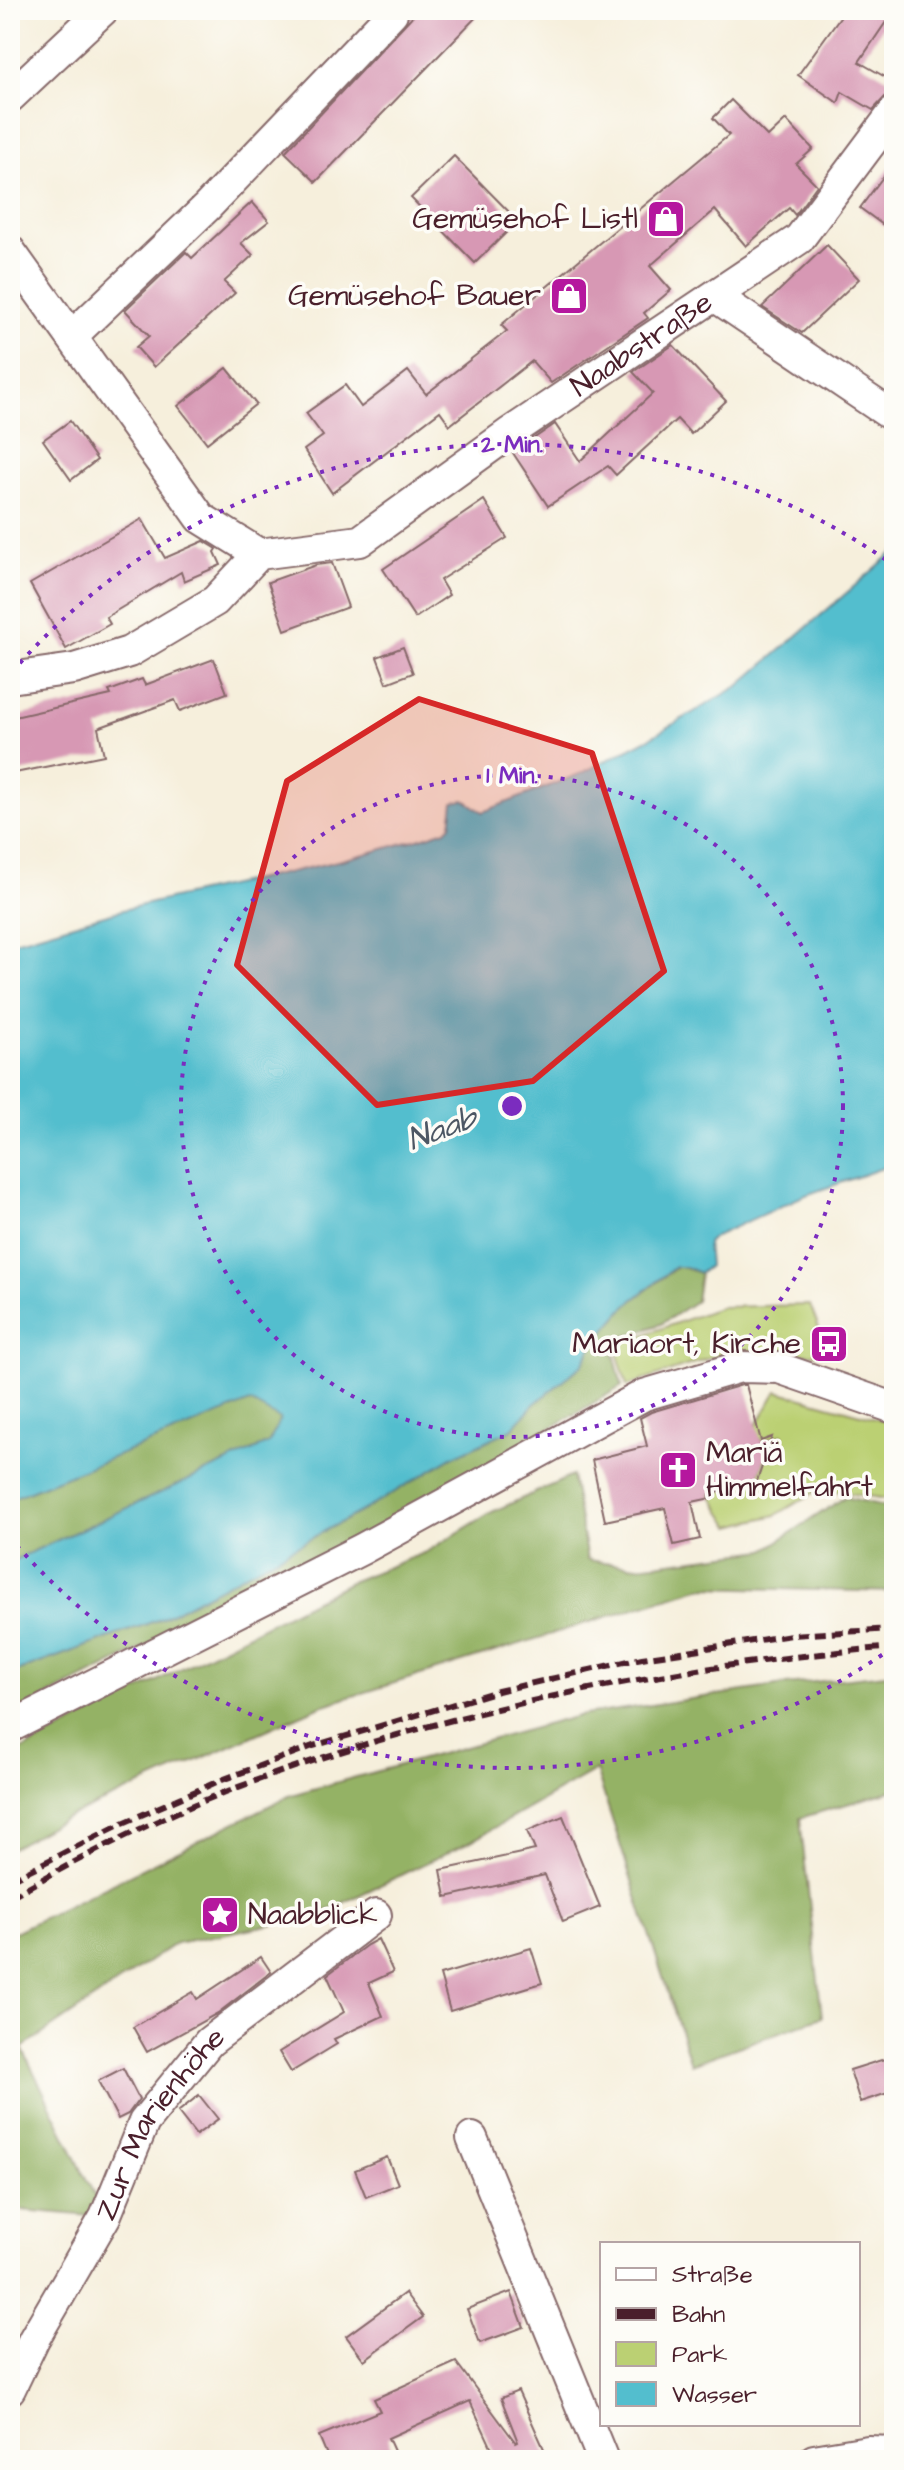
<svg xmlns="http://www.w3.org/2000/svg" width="904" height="2470" font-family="'Architects Daughter',sans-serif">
	<rect width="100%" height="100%" fill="#fdfcf7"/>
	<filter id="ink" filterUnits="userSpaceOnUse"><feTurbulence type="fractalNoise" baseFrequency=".0125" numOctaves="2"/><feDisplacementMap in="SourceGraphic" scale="16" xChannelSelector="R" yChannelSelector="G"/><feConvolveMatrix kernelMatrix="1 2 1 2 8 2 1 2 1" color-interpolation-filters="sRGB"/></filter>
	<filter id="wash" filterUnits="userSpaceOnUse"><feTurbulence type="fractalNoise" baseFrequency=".006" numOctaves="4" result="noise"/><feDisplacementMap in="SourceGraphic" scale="32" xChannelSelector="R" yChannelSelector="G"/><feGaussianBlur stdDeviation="1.8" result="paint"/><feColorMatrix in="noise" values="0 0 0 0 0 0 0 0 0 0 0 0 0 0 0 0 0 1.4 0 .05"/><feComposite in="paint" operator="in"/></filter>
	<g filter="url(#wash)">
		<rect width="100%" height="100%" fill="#f6efdc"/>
		<g fill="#bbd073" stroke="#82784f" stroke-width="2">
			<path d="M 810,1305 L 829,1355 L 733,1350 L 627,1386 L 615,1345 L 721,1307 Z"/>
			<path d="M 777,1391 L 894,1423 L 894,1500 L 820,1489 L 776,1515 L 731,1526 L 710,1494 L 757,1481 L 766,1455 L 786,1449 L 782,1434 L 762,1441 L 753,1431 Z"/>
		</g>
		<g fill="#94b265" stroke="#6f6848" stroke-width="2">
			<path d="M 678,1266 L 700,1273 L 696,1301 L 661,1324 L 611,1342 L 622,1386 L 383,1527 L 10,1715 L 10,1674 L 163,1618 L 375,1504 L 452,1457 L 512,1429 L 533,1405 L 582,1365 L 595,1342 L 627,1305 Z"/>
			<path d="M 251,1401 L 280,1419 L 269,1443 L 10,1562 L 10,1499 Z"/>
			<path d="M 572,1476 L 587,1560 L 638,1566 L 765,1550 L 845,1497 L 894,1508 L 894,1592 L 702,1587 L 321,1706 L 62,1820 L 10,1849 L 10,1756 L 350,1582 L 426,1552 L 492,1512 Z"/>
			<path d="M 894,1673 L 894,1790 L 800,1818 L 822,2017 L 691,2064 L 596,1770 L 471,1841 L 316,1916 L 176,1943 L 22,2048 L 105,2217 L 10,2209 L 10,1934 L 291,1795 L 578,1716 L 777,1686 Z"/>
		</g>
		<path fill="#53bece" stroke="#4e6e7c" stroke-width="2" d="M 894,552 L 894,1164 L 803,1196 L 713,1237 L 707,1243 L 709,1266 L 700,1273 L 685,1267 L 675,1267 L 627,1305 L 595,1342 L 582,1365 L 533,1405 L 512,1429 L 452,1457 L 375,1504 L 163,1618 L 10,1674 L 10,1562 L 269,1443 L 280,1419 L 250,1402 L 10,1499 L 10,942 C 53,931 96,916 139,906 C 242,881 345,864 446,830 L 451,825 L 454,802 L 465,800 L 483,812 L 582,773 L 646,740 L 740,685 Z"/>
		<g id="blocks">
			<g fill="#d798b4">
				<path d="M 418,10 L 483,10 L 316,182 L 285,152 Z"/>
				<path d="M 845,10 L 894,10 L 859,62 L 894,82 L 893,94 L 886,96 L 873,110 L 842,92 L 838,103 L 798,75 Z"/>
				<path d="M 731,100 L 768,137 L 786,120 L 813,149 L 796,164 L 817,185 L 795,215 L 789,208 L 746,246 L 715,210 L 650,266 L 671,290 L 644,313 L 648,318 L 551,383 L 532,361 L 450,425 L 440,411 L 332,493 L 304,450 L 323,436 L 306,413 L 345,385 L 361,407 L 408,371 L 426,394 L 507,331 L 501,325 L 729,135 L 713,118 Z"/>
				<path d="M 454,156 L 518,221 L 475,263 L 411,198 Z"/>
				<path d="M 894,162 L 894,233 L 860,208 Z"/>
				<path d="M 252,202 L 269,221 L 241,243 L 253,255 L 224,282 L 235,293 L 154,367 L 136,347 L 149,336 L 125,310 L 186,252 L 192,258 Z"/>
				<path d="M 827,245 L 859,279 L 802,333 L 762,307 Z"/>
				<path d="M 673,345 L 726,401 L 691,434 L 677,419 L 616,475 L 608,466 L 548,506 L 513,453 L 555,424 L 580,461 L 653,393 L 633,372 Z"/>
				<path d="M 227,368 L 256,404 L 207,443 L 178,406 Z"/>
				<path d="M 70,421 L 97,460 L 71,480 L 43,440 Z"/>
				<path d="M 484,500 L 507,538 L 440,580 L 449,595 L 415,618 L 383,569 Z"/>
				<path d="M 142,519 L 165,558 L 204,541 L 217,549 L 215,552 L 221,565 L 184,581 L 181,572 L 106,617 L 110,624 L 66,649 L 30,584 Z"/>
				<path d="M 332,563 L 348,607 L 285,630 L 268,582 L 316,565 Z"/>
				<path d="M 403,647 L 413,673 L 387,683 L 377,657 Z"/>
				<path d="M 214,659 L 227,693 L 180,711 L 175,700 L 98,728 L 104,755 L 10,774 L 10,718 L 111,695 L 109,691 L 142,679 L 145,685 Z"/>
				<path d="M 742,1385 L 746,1385 L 761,1441 L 772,1437 L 757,1481 L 710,1494 L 711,1498 L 692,1502 L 700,1539 L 674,1545 L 665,1508 L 605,1521 L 592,1460 L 647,1446 L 640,1418 L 651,1412 Z"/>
				<path d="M 563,1816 L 600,1907 L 563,1922 L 545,1875 L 446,1897 L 441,1870 L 535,1850 L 527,1831 Z"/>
				<path d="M 378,1939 L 393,1972 L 369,1983 L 383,2016 L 334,2039 L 337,2044 L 291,2072 L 279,2052 L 344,2012 L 327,1975 L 367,1945 Z"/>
				<path d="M 531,1948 L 542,1983 L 450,2011 L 440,1975 Z"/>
				<path d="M 261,1957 L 271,1972 L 218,2013 L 147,2052 L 133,2027 L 193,1992 L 197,1999 Z"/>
				<path d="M 894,2056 L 894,2091 L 860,2102 L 850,2070 Z"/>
				<path d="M 123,2068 L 139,2099 L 128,2114 L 118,2119 L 98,2081 Z"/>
				<path d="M 199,2095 L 218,2119 L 196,2135 L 178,2112 Z"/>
				<path d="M 387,2157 L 398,2184 L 366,2197 L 355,2170 Z"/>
				<path d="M 511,2292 L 524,2327 L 480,2343 L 467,2309 Z"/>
				<path d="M 405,2293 L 423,2317 L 364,2360 L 346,2336 Z"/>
				<path d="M 456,2362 L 516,2443 L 518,2442 L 501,2398 L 518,2391 L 549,2460 L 486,2460 L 495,2455 L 470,2401 L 388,2438 L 398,2460 L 329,2460 L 319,2436 L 380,2411 L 374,2399 Z"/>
			</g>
		</g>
	</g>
	<g filter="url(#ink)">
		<use href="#blocks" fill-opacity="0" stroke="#866869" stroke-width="2"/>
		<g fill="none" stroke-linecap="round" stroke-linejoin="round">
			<defs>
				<g id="minor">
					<path d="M 10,97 L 103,10"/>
					<path d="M 10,251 L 201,518 L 259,554"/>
					<path d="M 716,297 L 894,417"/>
					<path d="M 72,336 L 207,207 L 392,13"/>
					<path id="s1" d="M 10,678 L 74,669 L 129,652 L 215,601 L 259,554 L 360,541 L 511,432 L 799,239 L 894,112"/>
					<path d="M 10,1727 L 362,1549 L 644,1395 L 740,1367 L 779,1368 L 894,1408"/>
					<path d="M 472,2138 L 603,2460"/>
					<path id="s2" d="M 10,2389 L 34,2339 L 105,2217 L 144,2122 L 209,2042 L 376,1915"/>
					<path d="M 814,2460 L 868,2451 L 894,2452"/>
				</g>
			</defs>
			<use href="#minor" stroke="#866869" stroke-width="34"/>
			<use href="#minor" stroke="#fff" stroke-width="30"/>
			<g stroke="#4a1f2b" stroke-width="6" stroke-dasharray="12 6" stroke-linecap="butt">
				<path d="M 10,1880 L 123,1823 L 219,1781 L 313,1746 L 498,1691 L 642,1658 L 792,1635 L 894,1629"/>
				<path d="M 10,1897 C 80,1858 153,1820 228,1791 C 441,1710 668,1666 894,1647"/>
			</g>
		</g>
	</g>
	<path fill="#d62828" fill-opacity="0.2" stroke="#d62828" stroke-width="6" stroke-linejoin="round" d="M 419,699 L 592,753 L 664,971 L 533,1081 L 377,1105 L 237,965 L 287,781 Z"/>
	<g fill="none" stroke="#7b2cbf" stroke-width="4" stroke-dasharray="4 8">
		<circle cx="512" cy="1106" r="331"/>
		<path d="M892 1648A662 662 0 0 1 12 1540M12 672A662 662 0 0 1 892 564"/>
	</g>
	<defs>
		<symbol id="shop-square" viewBox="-11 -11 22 22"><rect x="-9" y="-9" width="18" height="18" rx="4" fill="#b5179e" stroke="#fdfcf7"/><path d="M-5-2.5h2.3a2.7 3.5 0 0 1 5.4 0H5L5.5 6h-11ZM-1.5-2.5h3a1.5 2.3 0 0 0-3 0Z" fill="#fff"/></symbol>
		<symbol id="bus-square" viewBox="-11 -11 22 22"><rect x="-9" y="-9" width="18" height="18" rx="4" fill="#b5179e" stroke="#fdfcf7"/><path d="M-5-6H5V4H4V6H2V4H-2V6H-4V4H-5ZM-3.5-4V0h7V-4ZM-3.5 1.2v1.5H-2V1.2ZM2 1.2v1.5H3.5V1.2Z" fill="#fff"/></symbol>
		<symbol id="church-square" viewBox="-11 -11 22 22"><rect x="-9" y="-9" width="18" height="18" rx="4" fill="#b5179e" stroke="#fdfcf7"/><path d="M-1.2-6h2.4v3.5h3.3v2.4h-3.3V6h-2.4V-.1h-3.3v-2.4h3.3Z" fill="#fff"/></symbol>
		<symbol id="sight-square" viewBox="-11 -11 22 22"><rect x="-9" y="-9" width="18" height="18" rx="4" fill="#b5179e" stroke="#fdfcf7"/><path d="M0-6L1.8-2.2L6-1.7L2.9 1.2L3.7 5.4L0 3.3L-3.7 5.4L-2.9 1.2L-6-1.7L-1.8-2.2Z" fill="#fff"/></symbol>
	</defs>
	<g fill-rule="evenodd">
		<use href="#shop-square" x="644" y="197" width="44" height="44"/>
		<use href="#shop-square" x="547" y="274" width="44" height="44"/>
		<use href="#bus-square" x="807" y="1322" width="44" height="44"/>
		<use href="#church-square" x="656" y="1448" width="44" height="44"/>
		<use href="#sight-square" x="198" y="1893" width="44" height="44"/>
	</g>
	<g text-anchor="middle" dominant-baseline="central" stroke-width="7" stroke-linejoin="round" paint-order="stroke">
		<g font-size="30" fill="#4a1f2b" stroke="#fdfcf7" text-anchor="end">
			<text x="638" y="219">Gemüsehof Listl</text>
			<text x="541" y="296">Gemüsehof Bauer</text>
			<text x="801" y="1344">Mariaort, Kirche</text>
			<text x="706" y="1453" text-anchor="start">Mariä<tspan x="706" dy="34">Himmelfahrt</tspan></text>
			<text x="248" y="1915" text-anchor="start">Naabblick</text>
		</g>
		<g font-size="30" fill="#4a1f2b" stroke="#fdfcf7">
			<text stroke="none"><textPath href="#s1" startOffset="732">Naabstraße</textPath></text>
			<text stroke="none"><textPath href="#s2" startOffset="306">Zur Marienhöhe</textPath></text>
		</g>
		<g font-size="32" font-style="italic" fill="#4d5764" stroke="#fdfcf7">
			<text transform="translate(442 1129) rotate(-20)">Naab</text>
		</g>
	</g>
	<circle cx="512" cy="1106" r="12" fill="#7b2cbf" stroke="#fdfcf7" stroke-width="4"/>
	<g font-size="24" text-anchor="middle" font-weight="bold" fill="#7b2cbf" stroke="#fdfcf7" stroke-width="7" stroke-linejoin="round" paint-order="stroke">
		<text x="512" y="452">2 Min.</text>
		<text x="512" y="783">1 Min.</text>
	</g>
	<rect width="904" height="2470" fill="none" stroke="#fdfcf7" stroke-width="40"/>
	<rect x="600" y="2242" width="260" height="184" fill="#fdfcf7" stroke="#b5a4a5" stroke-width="2"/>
	<rect x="616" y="2268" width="40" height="12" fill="#ffffff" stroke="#b5a4a5" stroke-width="2"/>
	<text x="672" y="2282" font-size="24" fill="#4a1f2b">Straße</text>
	<rect x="616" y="2308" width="40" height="12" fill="#4a1f2b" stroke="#b5a4a5" stroke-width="2"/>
	<text x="672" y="2322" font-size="24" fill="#4a1f2b">Bahn</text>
	<rect x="616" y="2342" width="40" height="24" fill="#bbd073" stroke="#b5a4a5" stroke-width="2"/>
	<text x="672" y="2362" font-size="24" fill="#4a1f2b">Park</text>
	<rect x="616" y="2382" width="40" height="24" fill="#53bece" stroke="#b5a4a5" stroke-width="2"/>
	<text x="672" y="2402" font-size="24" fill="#4a1f2b">Wasser</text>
</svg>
